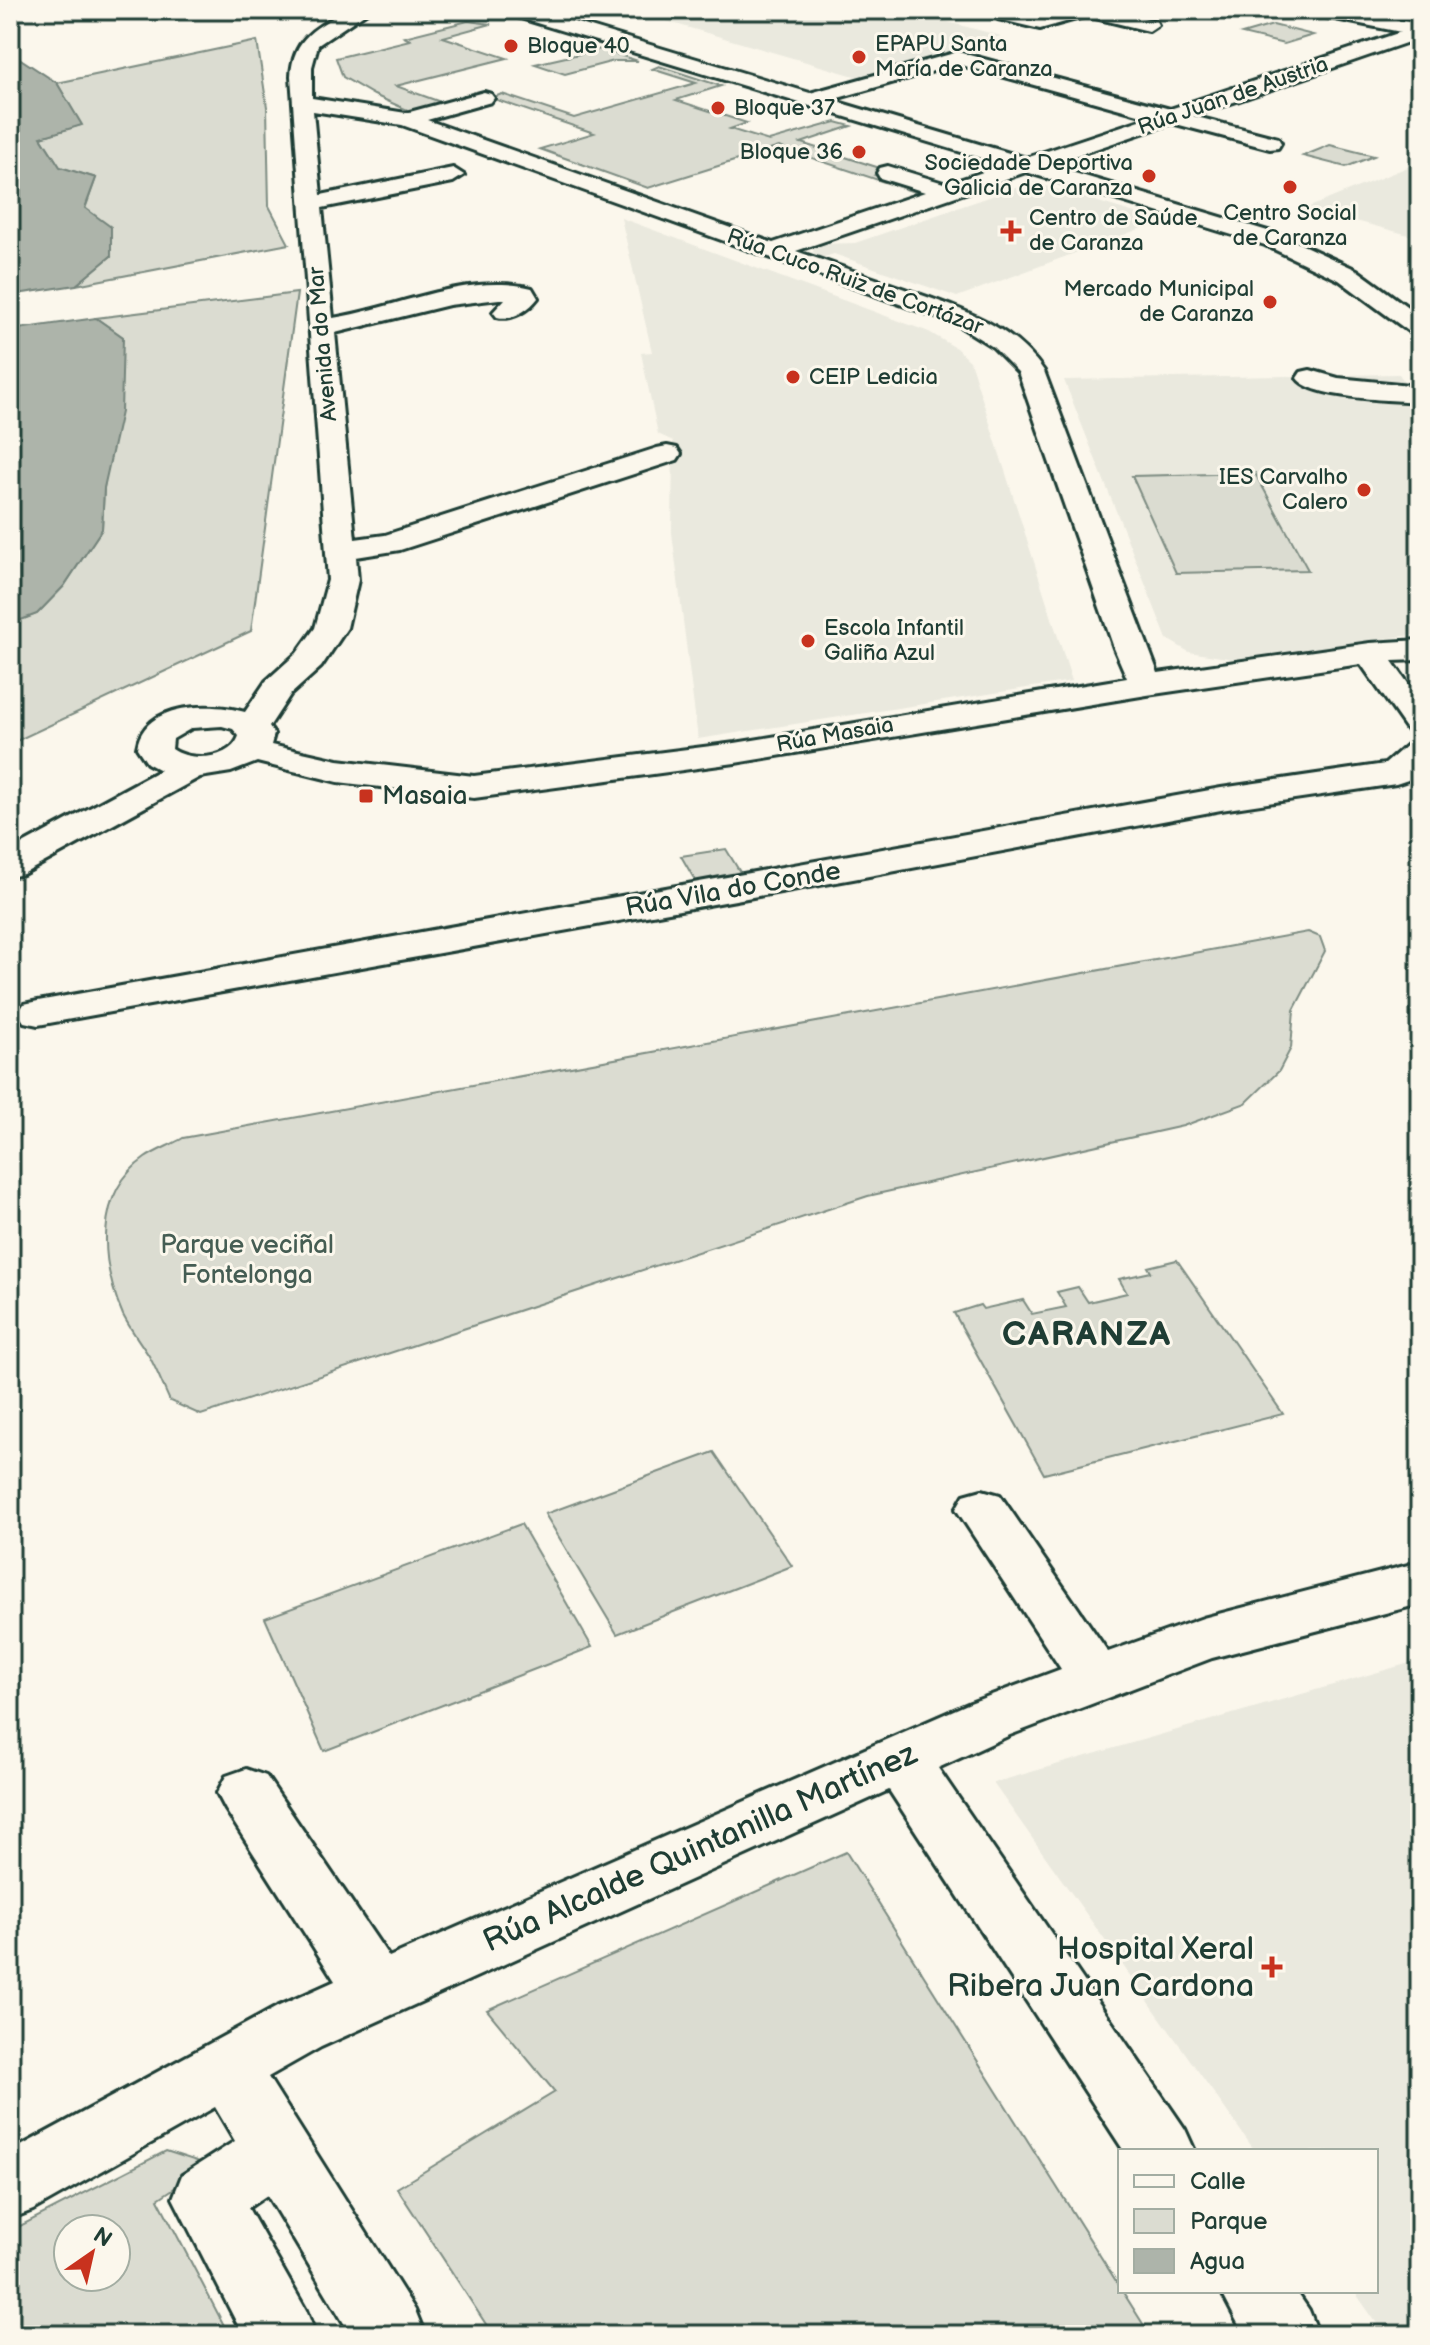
<svg xmlns="http://www.w3.org/2000/svg" width="1430" height="2345" font-family="'Balsamiq Sans',sans-serif">
	<rect width="100%" height="100%" fill="#fbf7ec"/>
	<filter id="ink" filterUnits="userSpaceOnUse"><feTurbulence type="fractalNoise" baseFrequency=".0125" numOctaves="2"/><feDisplacementMap in="SourceGraphic" scale="16" xChannelSelector="R" yChannelSelector="G"/><feConvolveMatrix kernelMatrix="1 2 1 2 8 2 1 2 1" color-interpolation-filters="sRGB"/></filter>
	<g filter="url(#ink)">
		<g fill="#eae9de">
			<path d="M 628,10 L 903,10 L 1001,36 L 858,77 Z"/>
			<path d="M 1420,162 L 1420,238 L 1307,208 Z"/>
			<path d="M 1033,182 L 1161,221 L 957,297 L 834,254 L 818,259 L 813,252 L 814,247 L 823,244 L 855,243 Z"/>
			<path d="M 621,218 L 929,332 L 956,348 L 970,361 L 1072,681 L 698,739 L 672,533 L 673,441 L 658,434 L 641,353 L 652,352 Z"/>
			<path d="M 1399,374 L 1420,405 L 1420,634 L 1234,659 L 1189,652 L 1167,639 L 1064,380 Z"/>
			<path d="M 1420,1660 L 1420,2335 L 1385,2335 L 1354,2291 L 1376,2291 L 1376,2151 L 1255,2151 L 993,1783 Z"/>
		</g>
		<g fill="#dbdcd1" stroke="#7d8c82" stroke-width="2" fill-rule="evenodd">
			<path d="M 468,21 L 491,24 L 443,37 L 507,58 L 396,86 L 446,104 L 414,113 L 374,95 L 343,77 L 336,58 L 410,40 L 404,37 Z"/>
			<path d="M 1273,25 L 1313,35 L 1284,44 L 1242,34 Z"/>
			<path d="M 257,41 L 267,107 L 269,206 L 289,244 L 76,285 L 111,256 L 85,209 L 96,178 L 60,167 L 41,137 L 81,125 L 57,83 Z"/>
			<path d="M 601,49 L 638,61 L 614,61 L 565,74 L 535,64 Z"/>
			<path d="M 659,66 L 721,86 L 676,100 L 747,123 L 730,129 L 769,141 L 836,122 L 851,126 L 801,143 L 886,170 L 875,175 L 918,189 L 914,192 L 779,147 L 648,188 L 540,149 L 594,133 L 491,98 L 502,94 L 574,118 L 696,83 L 652,69 Z"/>
			<path d="M 1330,145 L 1374,156 L 1346,167 L 1303,156 Z"/>
			<path d="M 297,293 L 251,631 L 10,744 L 10,624 L 37,614 L 64,586 L 102,529 L 104,488 L 123,337 L 96,318 Z"/>
			<path d="M 1255,473 L 1308,570 L 1176,573 L 1132,476 Z"/>
			<path d="M 726,849 L 746,882 L 700,889 L 681,856 Z"/>
			<path d="M 1308,932 L 1320,937 L 1325,951 L 1294,1010 L 1291,1048 L 1279,1071 L 1246,1103 L 1183,1126 L 868,1196 L 201,1415 L 170,1401 C 163,1386 157,1370 149,1356 C 141,1343 130,1329 123,1315 C 101,1264 93,1194 145,1158 C 157,1150 171,1145 183,1138 Z"/>
			<path d="M 1177,1260 L 1283,1414 L 1044,1474 L 954,1313 L 980,1305 L 983,1309 L 1023,1300 L 1032,1314 L 1066,1307 L 1057,1292 L 1078,1287 L 1088,1302 L 1127,1293 L 1119,1279 L 1151,1272 L 1148,1267 Z"/>
			<path d="M 714,1452 L 792,1566 L 617,1634 L 545,1514 Z"/>
			<path d="M 521,1524 L 592,1647 L 324,1751 L 265,1618 Z"/>
			<path d="M 846,1852 L 1150,2335 L 493,2335 L 397,2188 L 555,2092 L 487,2010 Z"/>
			<path d="M 166,2151 L 209,2165 L 158,2199 L 229,2335 L 10,2335 L 10,2231 ZM 68,2229 L 116,2229 L 116,2277 L 68,2277 Z"/>
		</g>
		<g fill="#adb4aa" stroke="#74847b" stroke-width="2">
			<path d="M 10,56 L 16,56 L 57,83 L 82,125 L 41,137 L 60,167 L 96,178 L 85,208 L 111,227 L 111,256 L 76,285 L 10,295 Z"/>
			<path d="M 96,318 L 123,337 L 121,412 L 104,488 L 102,529 L 64,586 L 37,614 L 10,624 L 10,330 Z"/>
		</g>
		<g fill="none" stroke-linecap="round" stroke-linejoin="round">
			<defs>
				<g id="minor">
					<path d="M 347,10 L 370,10 L 318,45 L 312,67 L 312,98 L 406,113 L 484,92 L 491,94 L 494,98 L 491,102 L 427,120 L 773,243 L 925,192 L 880,178 L 877,173 L 880,168 L 888,166 L 947,184 L 1004,165 L 507,14 L 505,10 L 534,10 L 810,93 L 958,52 L 1170,109 L 1401,32 L 1320,16 L 1311,10 L 1348,10 L 1420,24 L 1420,38 L 1193,116 L 1278,138 L 1281,143 L 1278,148 L 1270,149 L 1172,123 L 1048,165 L 1281,235 L 1357,270 L 1420,316 L 1420,336 L 1411,333 L 1339,280 L 1265,245 L 1026,172 L 796,251 C 831,263 867,276 902,288 C 955,307 1010,322 1044,371 L 1158,673 L 1370,643 L 1420,640 L 1420,660 L 1392,661 L 1420,700 L 1420,734 L 1408,731 L 1361,664 L 1147,695 L 735,763 L 474,798 L 338,782 L 257,762 L 231,772 L 200,777 L 23,874 L 10,877 L 10,851 L 160,770 L 147,763 L 137,748 C 143,702 212,702 245,712 L 266,681 L 297,653 L 315,628 L 328,580 L 291,76 C 293,37 317,27 347,10 ZM 958,64 L 1149,117 L 1026,158 L 831,100 ZM 313,111 L 402,125 L 958,325 L 993,347 L 1018,372 L 1114,648 L 1127,678 L 735,743 L 474,776 L 338,760 L 271,745 L 274,734 L 269,727 L 290,695 L 321,667 L 347,628 L 358,580 L 356,557 L 400,550 L 677,460 L 681,454 L 677,448 L 667,446 L 657,448 L 385,535 L 355,539 L 335,333 L 449,305 L 499,299 L 505,299 L 493,312 L 497,317 C 512,321 529,310 538,298 L 532,288 C 467,272 397,308 333,318 L 322,208 L 453,182 L 464,175 L 453,168 L 321,195 ZM 222,726 L 233,729 L 239,736 C 231,760 190,762 172,749 L 173,739 L 192,728 Z"/>
					<path d="M 1003,10 L 1040,17 L 1066,10 L 1110,10 L 1156,21 L 1158,25 L 1149,31 L 1087,16 L 1040,29 L 998,19 L 996,15 Z"/>
					<path d="M 1310,370 L 1338,378 L 1420,386 L 1420,402 C 1394,400 1311,399 1297,378 L 1301,372 Z"/>
					<path d="M 1420,741 L 1420,770 L 1408,780 L 1396,784 L 1221,810 L 853,879 L 38,1025 L 24,1022 L 18,1013 L 24,1004 L 38,1001 L 1221,788 L 1385,764 L 1408,744 Z"/>
					<path d="M 982,1490 L 1000,1495 L 1108,1652 L 1203,1618 L 1420,1562 L 1420,1604 L 1212,1658 L 1010,1735 L 938,1768 L 1185,2129 L 1195,2151 L 1124,2151 L 889,1790 L 321,2047 L 268,2077 L 415,2310 L 425,2335 L 351,2335 L 267,2195 L 248,2208 L 306,2310 L 316,2335 L 243,2335 L 173,2198 L 182,2175 L 235,2141 L 215,2107 L 33,2210 L 10,2219 L 10,2152 L 277,2007 L 335,1981 L 226,1810 L 217,1793 L 226,1776 L 246,1769 L 266,1776 L 389,1957 L 970,1703 L 1061,1669 L 956,1509 L 964,1495 Z"/>
					<path d="M 1221,2291 L 1296,2291 L 1309,2310 L 1319,2335 L 1244,2335 Z"/>
				</g>
			</defs>
			<use href="#minor" stroke="#1f3d34" stroke-width="6"/>
			<use href="#minor" fill="#fbf7ec" fill-rule="evenodd"/>
		</g>
	</g>
	<g fill="#c8321e" stroke="#fbf7ec" stroke-width="3">
		<circle cx="511" cy="46" r="8"/>
		<circle cx="859" cy="57" r="8"/>
		<circle cx="718" cy="108" r="8"/>
		<circle cx="859" cy="152" r="8"/>
		<circle cx="1149" cy="176" r="8"/>
		<circle cx="1290" cy="187" r="8"/>
		<path d="M1007 219h8v8h8v8h-8v8h-8v-8h-8v-8h8z"/>
		<circle cx="1270" cy="302" r="8"/>
		<circle cx="793" cy="377" r="8"/>
		<circle cx="1364" cy="490" r="8"/>
		<circle cx="808" cy="641" r="8"/>
		<rect x="358" y="788" width="16" height="16" rx="4"/>
		<path d="M1268 1955h8v8h8v8h-8v8h-8v-8h-8v-8h8z"/>
	</g>
	<g text-anchor="middle" dominant-baseline="central" stroke-width="6" stroke-linejoin="round" paint-order="stroke">
		<g font-size="22" fill="#1f3d34" stroke="#fbf7ec" text-anchor="start">
			<text x="875" y="44">EPAPU Santa<tspan x="875" dy="25">María de Caranza</tspan></text>
			<text x="527" y="46">Bloque 40</text>
			<text x="734" y="108">Bloque 37</text>
			<text x="843" y="152" text-anchor="end">Bloque 36</text>
			<text x="1133" y="163" text-anchor="end">Sociedade Deportiva<tspan x="1133" dy="25">Galicia de Caranza</tspan></text>
			<text x="1290" y="213" text-anchor="middle">Centro Social<tspan x="1290" dy="25">de Caranza</tspan></text>
			<text x="1029" y="218">Centro de Saúde<tspan x="1029" dy="25">de Caranza</tspan></text>
			<text x="1254" y="289" text-anchor="end">Mercado Municipal<tspan x="1254" dy="25">de Caranza</tspan></text>
			<text x="809" y="377">CEIP Ledicia</text>
			<text x="1348" y="477" text-anchor="end">IES Carvalho<tspan x="1348" dy="25">Calero</tspan></text>
			<text x="824" y="628">Escola Infantil<tspan x="824" dy="25">Galiña Azul</tspan></text>
		</g>
		<g font-size="22" fill="#1f3d34" stroke="#fbf7ec">
			<text transform="translate(1233 96) rotate(-19)">Rúa Juan de Austria</text>
			<text transform="translate(855 282) rotate(20)">Rúa Cuco Ruiz de Cortázar</text>
			<text transform="translate(323 344) rotate(-95)">Avenida do Mar</text>
			<text transform="translate(835 735) rotate(-10)">Rúa Masaia</text>
		</g>
		<g font-size="26" fill="#1f3d34" stroke="#fbf7ec" text-anchor="start">
			<text x="382" y="796">Masaia</text>
		</g>
		<g font-size="26" fill="#1f3d34" stroke="#fbf7ec">
			<text transform="translate(733 890) rotate(-10)">Rúa Vila do Conde</text>
		</g>
		<g font-size="26" fill="#455d53" stroke="#fbf7ec">
			<text x="247" y="1245">Parque veciñal<tspan x="247" dy="30">Fontelonga</tspan></text>
		</g>
		<g font-size="32" fill="#1f3d34" stroke="#fbf7ec">
			<text transform="translate(700 1848) rotate(-24)">Rúa Alcalde Quintanilla Martínez</text>
		</g>
		<g font-size="32" fill="#1f3d34" stroke="#fbf7ec" text-anchor="end">
			<text x="1254" y="1949">Hospital Xeral<tspan x="1254" dy="37">Ribera Juan Cardona</tspan></text>
		</g>
		<g font-size="34" font-weight="bold" letter-spacing="2" fill="#1f3d34" stroke="#fbf7ec">
			<text x="1087" y="1334">CARANZA</text>
		</g>
	</g>
	<rect width="1430" height="2345" fill="none" stroke="#fbf7ec" stroke-width="40"/>
	<rect x="20" y="20" width="1390" height="2305" fill="none" stroke="#1f3d34" stroke-width="3" filter="url(#ink)"/>
	<rect x="1118" y="2149" width="260" height="144" fill="#fbf7ec" stroke="#a3ada2" stroke-width="2"/>
	<rect x="1134" y="2175" width="40" height="12" fill="#fbf7ec" stroke="#a3ada2" stroke-width="2"/>
	<text x="1190" y="2189" font-size="24" fill="#1f3d34">Calle</text>
	<rect x="1134" y="2209" width="40" height="24" fill="#dbdcd1" stroke="#a3ada2" stroke-width="2"/>
	<text x="1190" y="2229" font-size="24" fill="#1f3d34">Parque</text>
	<rect x="1134" y="2249" width="40" height="24" fill="#adb4aa" stroke="#a3ada2" stroke-width="2"/>
	<text x="1190" y="2269" font-size="24" fill="#1f3d34">Agua</text>
	<g transform="translate(92 2253) rotate(34)"><circle r="38" fill="#fbf7ec" stroke="#a3ada2" stroke-width="2"/>
	<path d="M0-6L14 30L0 20L-14 30Z" fill="#c8321e"/>
	<text y="-12" font-size="22" font-weight="bold" text-anchor="middle" fill="#1f3d34">N</text>
	</g>
</svg>
